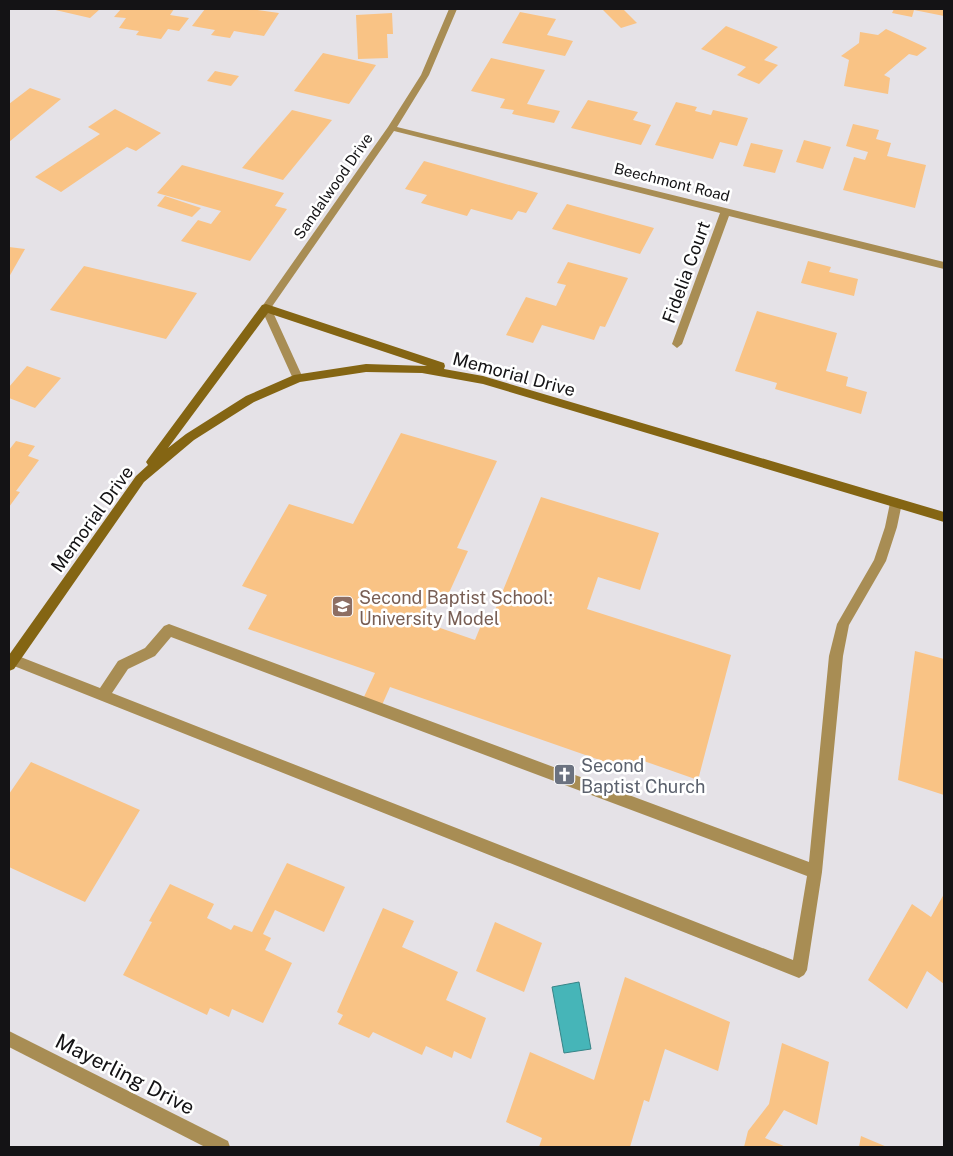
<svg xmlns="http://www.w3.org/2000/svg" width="953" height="1156" font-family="'Public Sans',sans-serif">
	<rect width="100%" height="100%" fill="#e5e2e7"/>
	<path fill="#46b5b8" stroke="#378487" d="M 579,982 L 591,1049 L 564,1053 L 552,987 Z"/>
	<g fill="#f9c385">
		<path d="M 51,9 L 100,9 L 90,18 Z"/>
		<path d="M 121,9 L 174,9 L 170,15 L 189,18 L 179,31 L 168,29 L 161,39 L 136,35 L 139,31 L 119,28 L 126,18 L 114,17 Z"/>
		<path d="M 205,9 L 250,9 L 279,13 L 264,36 L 234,31 L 230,38 L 211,35 L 215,30 L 192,26 Z"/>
		<path d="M 602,9 L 623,9 L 637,23 L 621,28 Z"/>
		<path d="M 894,9 L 944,9 L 944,16 L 914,10 L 912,17 L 892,13 Z"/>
		<path d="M 520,12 L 556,19 L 547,35 L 573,41 L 565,56 L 502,43 Z"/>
		<path d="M 392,13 L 393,34 L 387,34 L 388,58 L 358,59 L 356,15 Z"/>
		<path d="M 726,26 L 778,47 L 764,60 L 778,65 L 759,84 L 737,75 L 746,67 L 701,49 Z"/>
		<path d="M 886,29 L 927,48 L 917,56 L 909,54 L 884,75 L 890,78 L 888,94 L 844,86 L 849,60 L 841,56 L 859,43 L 860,32 L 878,35 Z"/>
		<path d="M 323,53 L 376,65 L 349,104 L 294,91 Z"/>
		<path d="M 491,58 L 545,70 L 527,104 L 560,111 L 554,123 L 512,114 L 514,110 L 500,108 L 505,99 L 471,91 Z"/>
		<path d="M 215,71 L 239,76 L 231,86 L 207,81 Z"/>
		<path d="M 30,88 L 61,99 L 9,142 L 9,104 Z"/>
		<path d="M 588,100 L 638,112 L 633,120 L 651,125 L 641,145 L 571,128 Z"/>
		<path d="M 676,102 L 697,107 L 695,111 L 711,115 L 713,110 L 748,118 L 737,146 L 720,142 L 713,159 L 655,145 Z"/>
		<path d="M 115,109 L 161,133 L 136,151 L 127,147 L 61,192 L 35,177 L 100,134 L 88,127 Z"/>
		<path d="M 292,110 L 332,120 L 283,180 L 242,168 Z"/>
		<path d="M 853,124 L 879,130 L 876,139 L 891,143 L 887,156 L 926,165 L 915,208 L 843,190 L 854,157 L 865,160 L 868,152 L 846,146 Z"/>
		<path d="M 804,140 L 831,147 L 823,169 L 796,162 Z"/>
		<path d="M 751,143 L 783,150 L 775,173 L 743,166 Z"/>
		<path d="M 424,161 L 538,193 L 526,213 L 518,211 L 512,220 L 471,209 L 467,216 L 421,203 L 427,195 L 405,189 Z"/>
		<path d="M 182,165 L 284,193 L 275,206 L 287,209 L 250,261 L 181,241 L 198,220 L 211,224 L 221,211 L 157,193 Z"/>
		<path d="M 165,196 L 201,208 L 192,217 L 157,206 Z"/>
		<path d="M 567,204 L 654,228 L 640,254 L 552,229 Z"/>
		<path d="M 9,247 L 25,249 L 9,277 Z"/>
		<path d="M 808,261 L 831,267 L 829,272 L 858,279 L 854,296 L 801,283 Z"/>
		<path d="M 568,262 L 628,278 L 605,327 L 600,326 L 594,340 L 542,325 L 533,343 L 506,335 L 526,297 L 556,306 L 566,285 L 557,283 Z"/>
		<path d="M 84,266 L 197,293 L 166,339 L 50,310 Z"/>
		<path d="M 757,311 L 837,333 L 826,371 L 848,377 L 846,386 L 867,392 L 861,414 L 775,389 L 777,383 L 735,371 Z"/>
		<path d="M 27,366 L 61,378 L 35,408 L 9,398 L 9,387 Z"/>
		<path d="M 401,433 L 497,461 L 457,548 L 468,551 L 443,606 L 429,601 L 420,621 L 475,640 L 486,613 L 493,615 L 541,497 L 659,533 L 640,590 L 598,577 L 587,609 L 731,655 L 698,780 L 641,760 L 637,773 L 390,687 L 382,705 L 363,699 L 375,673 L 248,629 L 267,595 L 242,586 L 289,504 L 353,524 Z"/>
		<path d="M 16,441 L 35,446 L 28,456 L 39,460 L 16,491 L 20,492 L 9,507 L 9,450 Z"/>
		<path d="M 915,651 L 944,659 L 944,795 L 898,780 Z"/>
		<path d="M 31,762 L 140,810 L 85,902 L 9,867 L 9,794 Z"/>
		<path d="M 287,863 L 345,887 L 324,932 L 275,910 L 263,934 L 271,938 L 265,950 L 292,963 L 263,1023 L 232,1009 L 229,1017 L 210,1008 L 207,1015 L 123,975 L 152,922 L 149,921 L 170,884 L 214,904 L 207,918 L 231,930 L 234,925 L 252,932 Z"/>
		<path d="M 944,894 L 944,984 L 927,971 L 907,1009 L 868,980 L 912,904 L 931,917 Z"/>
		<path d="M 383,908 L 414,921 L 402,947 L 458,972 L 446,1000 L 486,1018 L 471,1059 L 454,1051 L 452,1058 L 426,1046 L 422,1055 L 373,1032 L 369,1038 L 338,1024 L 343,1015 L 337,1012 Z"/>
		<path d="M 495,922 L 542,943 L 524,992 L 476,971 Z"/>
		<path d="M 625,977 L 730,1022 L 718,1071 L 665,1049 L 649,1102 L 644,1100 L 630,1147 L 539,1147 L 542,1138 L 506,1122 L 530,1052 L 594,1080 Z"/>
		<path d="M 782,1043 L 829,1062 L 817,1125 L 784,1110 L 765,1138 L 786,1147 L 744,1147 L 748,1131 L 769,1104 Z"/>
		<path d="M 861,1136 L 887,1147 L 859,1147 Z"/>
	</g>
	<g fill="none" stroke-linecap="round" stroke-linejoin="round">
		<path fill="#a88d54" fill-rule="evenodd" d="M 896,498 L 900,500 L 902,503 L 897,527 L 886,561 L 849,625 L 843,656 L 822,872 L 807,970 L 804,975 L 799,978 L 9,664 L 9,656 L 13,654 L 100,688 L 118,661 L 145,648 L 164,626 L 169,624 L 809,862 L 829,656 L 837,624 L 874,560 L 885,527 L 890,503 L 892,500 ZM 171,637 L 807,876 L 793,960 L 112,693 L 128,669 L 155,656 Z"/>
		<g fill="#a88d54" fill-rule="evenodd">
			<path d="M 449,9 L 457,9 L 429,75 L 397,127 L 944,262 L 944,269 L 729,216 L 682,344 L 677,348 L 672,344 L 720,213 L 394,131 L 271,308 L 303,378 L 298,382 L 294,381 L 261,308 L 388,127 L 421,75 Z"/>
			<path d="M 9,1031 L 228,1141 L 230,1147 L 205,1147 L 9,1047 Z"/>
		</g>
		<path fill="#846513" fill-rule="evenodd" d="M 266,304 L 444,363 L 445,366 L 444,369 L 483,376 L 944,512 L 944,522 L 483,384 L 422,373 L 366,372 L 300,382 L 254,402 L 194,440 L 144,482 L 14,669 L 9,671 L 9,655 L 136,476 L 148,465 L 146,462 L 148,459 L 262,305 ZM 268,313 L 427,366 L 366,364 L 294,375 L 246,396 L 186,434 L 168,448 Z"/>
	</g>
	<defs>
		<symbol id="school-square" viewBox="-11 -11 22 22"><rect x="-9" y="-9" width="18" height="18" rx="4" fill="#8d6e63" stroke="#fff"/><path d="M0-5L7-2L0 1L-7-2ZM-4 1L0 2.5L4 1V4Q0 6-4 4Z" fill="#fff"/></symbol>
		<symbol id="church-square" viewBox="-11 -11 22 22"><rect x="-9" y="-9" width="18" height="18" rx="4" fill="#6b7280" stroke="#fff"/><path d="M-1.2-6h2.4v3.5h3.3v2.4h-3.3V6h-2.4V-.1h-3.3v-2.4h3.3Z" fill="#fff"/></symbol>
	</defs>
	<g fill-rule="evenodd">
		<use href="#school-square" x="330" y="594" width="25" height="25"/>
		<use href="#church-square" x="552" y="762" width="25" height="25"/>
	</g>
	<g text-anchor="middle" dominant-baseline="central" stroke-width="5" stroke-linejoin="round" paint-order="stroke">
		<g font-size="15" fill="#141315" stroke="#fff">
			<text transform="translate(672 182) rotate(14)">Beechmont Road</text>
			<text transform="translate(333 186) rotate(-55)">Sandalwood Drive</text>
		</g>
		<g font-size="18" fill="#141315" stroke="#fff">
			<text transform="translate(686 272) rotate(-70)">Fidelia Court</text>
			<text transform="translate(514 374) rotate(15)">Memorial Drive</text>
			<text transform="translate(92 519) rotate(-54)">Memorial Drive</text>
		</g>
		<g font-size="18" fill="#785e54" stroke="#fff" text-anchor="start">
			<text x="359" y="597">Second Baptist School:<tspan x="359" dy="21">University Model</tspan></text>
		</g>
		<g font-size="18" fill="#5b616d" stroke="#fff" text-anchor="start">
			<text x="581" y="765">Second<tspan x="581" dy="21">Baptist Church</tspan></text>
		</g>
		<g font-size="21" fill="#141315" stroke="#fff">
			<text transform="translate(125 1074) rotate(27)">Mayerling Drive</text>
		</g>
	</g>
	<rect width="953" height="1156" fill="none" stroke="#141315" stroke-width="20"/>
</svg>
